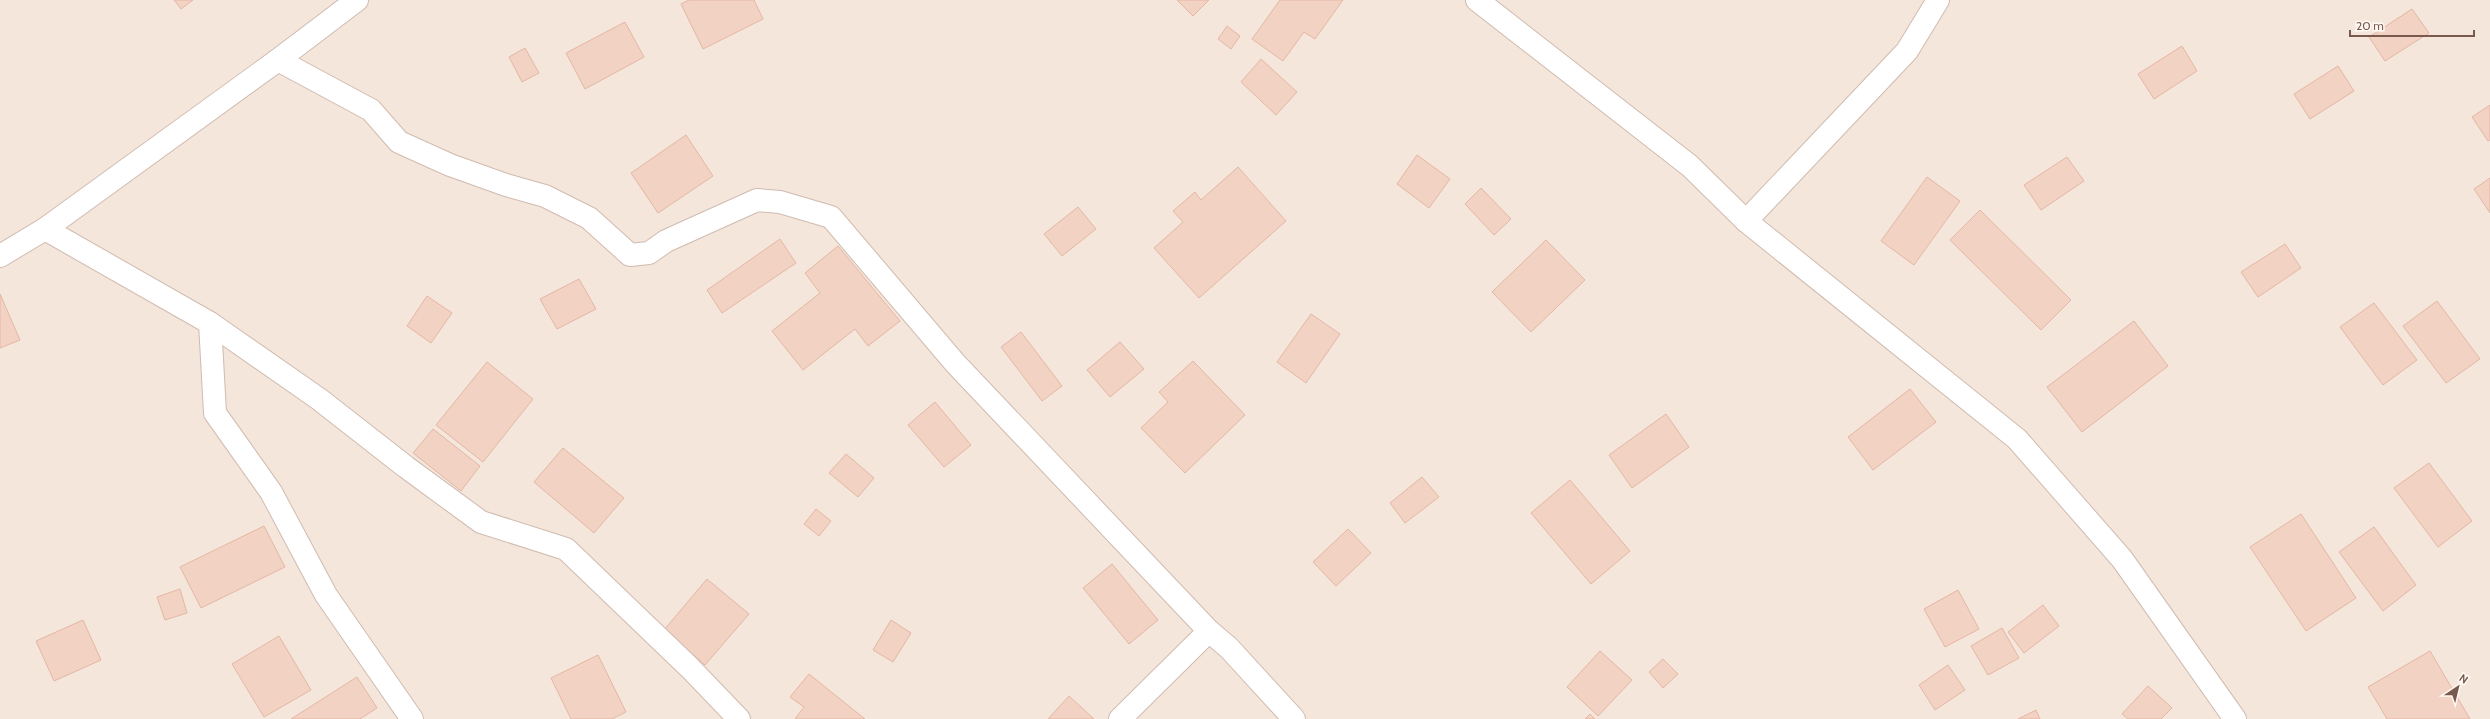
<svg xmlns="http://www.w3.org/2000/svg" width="2490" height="719" font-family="Cabin,sans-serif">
	<rect width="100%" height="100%" fill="#fdf4ec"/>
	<rect fill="#f4e6da" x="0" y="0" width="2490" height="719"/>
	<g fill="#f2d2c3" stroke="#e5b6a4">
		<path d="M 174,0 L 193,0 L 181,9 Z"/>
		<path d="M 689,0 L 754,0 L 763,19 L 703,49 L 681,4 Z"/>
		<path d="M 1177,0 L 1209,0 L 1193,16 Z"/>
		<path d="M 1280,0 L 1343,0 L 1315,39 L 1304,32 L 1283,61 L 1252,39 Z"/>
		<path d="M 2412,9 L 2429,33 L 2385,61 L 2369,37 Z"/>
		<path d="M 625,22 L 644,57 L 585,89 L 566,53 Z"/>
		<path d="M 1227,26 L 1240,36 L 1231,49 L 1218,39 Z"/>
		<path d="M 2182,46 L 2197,71 L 2154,99 L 2138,74 Z"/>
		<path d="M 525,48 L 539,73 L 522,82 L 509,57 Z"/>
		<path d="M 1261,59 L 1297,92 L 1276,115 L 1241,82 Z"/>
		<path d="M 2338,66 L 2354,91 L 2310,119 L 2294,94 Z"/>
		<path d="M 2490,105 L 2490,140 L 2488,141 L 2472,117 Z"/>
		<path d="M 686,135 L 713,176 L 658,213 L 631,173 Z"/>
		<path d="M 1417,155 L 1450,179 L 1429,208 L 1397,184 Z"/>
		<path d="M 2067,157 L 2084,181 L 2041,210 L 2024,185 Z"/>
		<path d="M 1238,167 L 1286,221 L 1199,298 L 1154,248 L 1183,222 L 1173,211 L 1195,192 L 1201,200 Z"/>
		<path d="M 1927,177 L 1960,201 L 1914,265 L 1881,241 Z"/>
		<path d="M 2490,178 L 2490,213 L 2474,189 Z"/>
		<path d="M 1481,188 L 1511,219 L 1494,235 L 1465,204 Z"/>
		<path d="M 1078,207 L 1096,229 L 1062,256 L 1044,234 Z"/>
		<path d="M 1980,210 L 2071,300 L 2041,330 L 1950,240 Z"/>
		<path d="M 780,239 L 796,263 L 722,313 L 707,290 Z"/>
		<path d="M 1546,240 L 1585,280 L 1531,332 L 1492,292 Z"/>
		<path d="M 2285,244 L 2301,268 L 2258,297 L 2241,272 Z"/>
		<path d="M 838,246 L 900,321 L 868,346 L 855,329 L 803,370 L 772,331 L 820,293 L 805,273 Z"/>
		<path d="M 579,279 L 596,309 L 557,329 L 540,299 Z"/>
		<path d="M 0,294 L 20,340 L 0,348 Z"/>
		<path d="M 427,296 L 452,313 L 431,343 L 407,326 Z"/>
		<path d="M 2437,301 L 2480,359 L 2446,383 L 2403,326 Z"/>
		<path d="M 2374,303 L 2417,360 L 2383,385 L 2340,327 Z"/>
		<path d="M 1311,314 L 1340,334 L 1306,383 L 1277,362 Z"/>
		<path d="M 2134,321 L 2168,366 L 2082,432 L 2047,387 Z"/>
		<path d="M 1021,332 L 1062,386 L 1042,401 L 1001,347 Z"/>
		<path d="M 1120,342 L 1144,369 L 1110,397 L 1087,370 Z"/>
		<path d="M 1193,361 L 1245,415 L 1185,473 L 1141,428 L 1168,402 L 1159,392 Z"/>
		<path d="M 487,362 L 533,399 L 483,462 L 436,425 Z"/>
		<path d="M 1910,389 L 1936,422 L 1873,470 L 1848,437 Z"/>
		<path d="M 935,402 L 971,445 L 944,467 L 908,425 Z"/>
		<path d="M 1666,414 L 1689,447 L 1632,488 L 1609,455 Z"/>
		<path d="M 433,429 L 480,466 L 461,491 L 413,453 Z"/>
		<path d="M 563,448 L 624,498 L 594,533 L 534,482 Z"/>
		<path d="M 846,454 L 874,478 L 858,497 L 829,473 Z"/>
		<path d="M 2429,463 L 2472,521 L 2438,547 L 2394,488 Z"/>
		<path d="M 1422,477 L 1439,497 L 1405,523 L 1390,503 Z"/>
		<path d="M 1570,480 L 1630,551 L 1591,584 L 1531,513 Z"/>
		<path d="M 816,509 L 831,521 L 819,536 L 804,524 Z"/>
		<path d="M 2301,514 L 2356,598 L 2306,631 L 2250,547 Z"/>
		<path d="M 264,526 L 285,567 L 201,608 L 180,567 Z"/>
		<path d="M 2374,527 L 2416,585 L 2383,611 L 2339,552 Z"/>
		<path d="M 1348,529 L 1371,553 L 1336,586 L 1313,562 Z"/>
		<path d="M 1112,564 L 1158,620 L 1129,644 L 1083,588 Z"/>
		<path d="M 707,579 L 749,614 L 705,665 L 664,630 Z"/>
		<path d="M 180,589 L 187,613 L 165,620 L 157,597 Z"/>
		<path d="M 1958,590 L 1979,629 L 1945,647 L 1924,609 Z"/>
		<path d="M 2043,605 L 2059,626 L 2024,653 L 2008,632 Z"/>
		<path d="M 83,620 L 101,660 L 54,681 L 36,641 Z"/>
		<path d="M 891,620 L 911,633 L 893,662 L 873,650 Z"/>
		<path d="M 2002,628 L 2019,658 L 1988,675 L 1971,646 Z"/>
		<path d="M 279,636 L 311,690 L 264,717 L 232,664 Z"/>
		<path d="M 1600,651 L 1632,680 L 1598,716 L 1567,687 Z"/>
		<path d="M 2430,651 L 2470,719 L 2387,719 L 2368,687 Z"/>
		<path d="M 598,655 L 626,712 L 612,719 L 571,719 L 551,678 Z"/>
		<path d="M 1663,659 L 1678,674 L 1663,688 L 1649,672 Z"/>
		<path d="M 1948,665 L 1965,690 L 1935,710 L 1919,685 Z"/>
		<path d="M 809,674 L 865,719 L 795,719 L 804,707 L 790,697 Z"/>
		<path d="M 357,677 L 377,708 L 360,719 L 291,719 Z"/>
		<path d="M 2148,686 L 2172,708 L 2161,719 L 2128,719 L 2122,714 Z"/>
		<path d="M 1069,696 L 1094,719 L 1048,719 Z"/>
		<path d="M 2036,710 L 2040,719 L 2018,719 Z"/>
		<path d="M 1590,714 L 1595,719 L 1585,719 Z"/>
	</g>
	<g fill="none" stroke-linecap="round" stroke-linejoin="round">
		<defs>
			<g id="minor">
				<path d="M 1477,0 L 1690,166 L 1746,221 L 2017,439 L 2122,559 L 2235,719"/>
				<path d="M 278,60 L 371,110 L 399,142 L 450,165 L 506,185 L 545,196 L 589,218 L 630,255 L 649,253 L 666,241 L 757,200 L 780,202 L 831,217 L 955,363 L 1209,631"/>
				<path d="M 1746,221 L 1907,51 L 1938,0"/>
				<path d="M 45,229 L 210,323 L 215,413 L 271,492 L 326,595 L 412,719"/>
				<path d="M 0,256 L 45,229 L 278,60 L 357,0"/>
				<path d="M 210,323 L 319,399 L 406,467 L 481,522 L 566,549 L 690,668 L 739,719"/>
				<path d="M 1120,719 L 1209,631 L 1229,648 L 1294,719"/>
			</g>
		</defs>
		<use href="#minor" stroke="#d0bbb0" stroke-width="24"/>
		<use href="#minor" stroke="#fff" stroke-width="22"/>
	</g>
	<g transform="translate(2458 687) rotate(35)" stroke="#fff9f3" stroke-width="3" paint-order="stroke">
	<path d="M0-3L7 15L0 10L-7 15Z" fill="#79594e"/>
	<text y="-6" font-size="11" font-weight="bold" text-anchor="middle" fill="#79594e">N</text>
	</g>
	<path d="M2350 30v6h124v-6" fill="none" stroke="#79594e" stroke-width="2"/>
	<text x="2356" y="30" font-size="12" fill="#79594e" stroke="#fff9f3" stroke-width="3" paint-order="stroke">20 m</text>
</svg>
